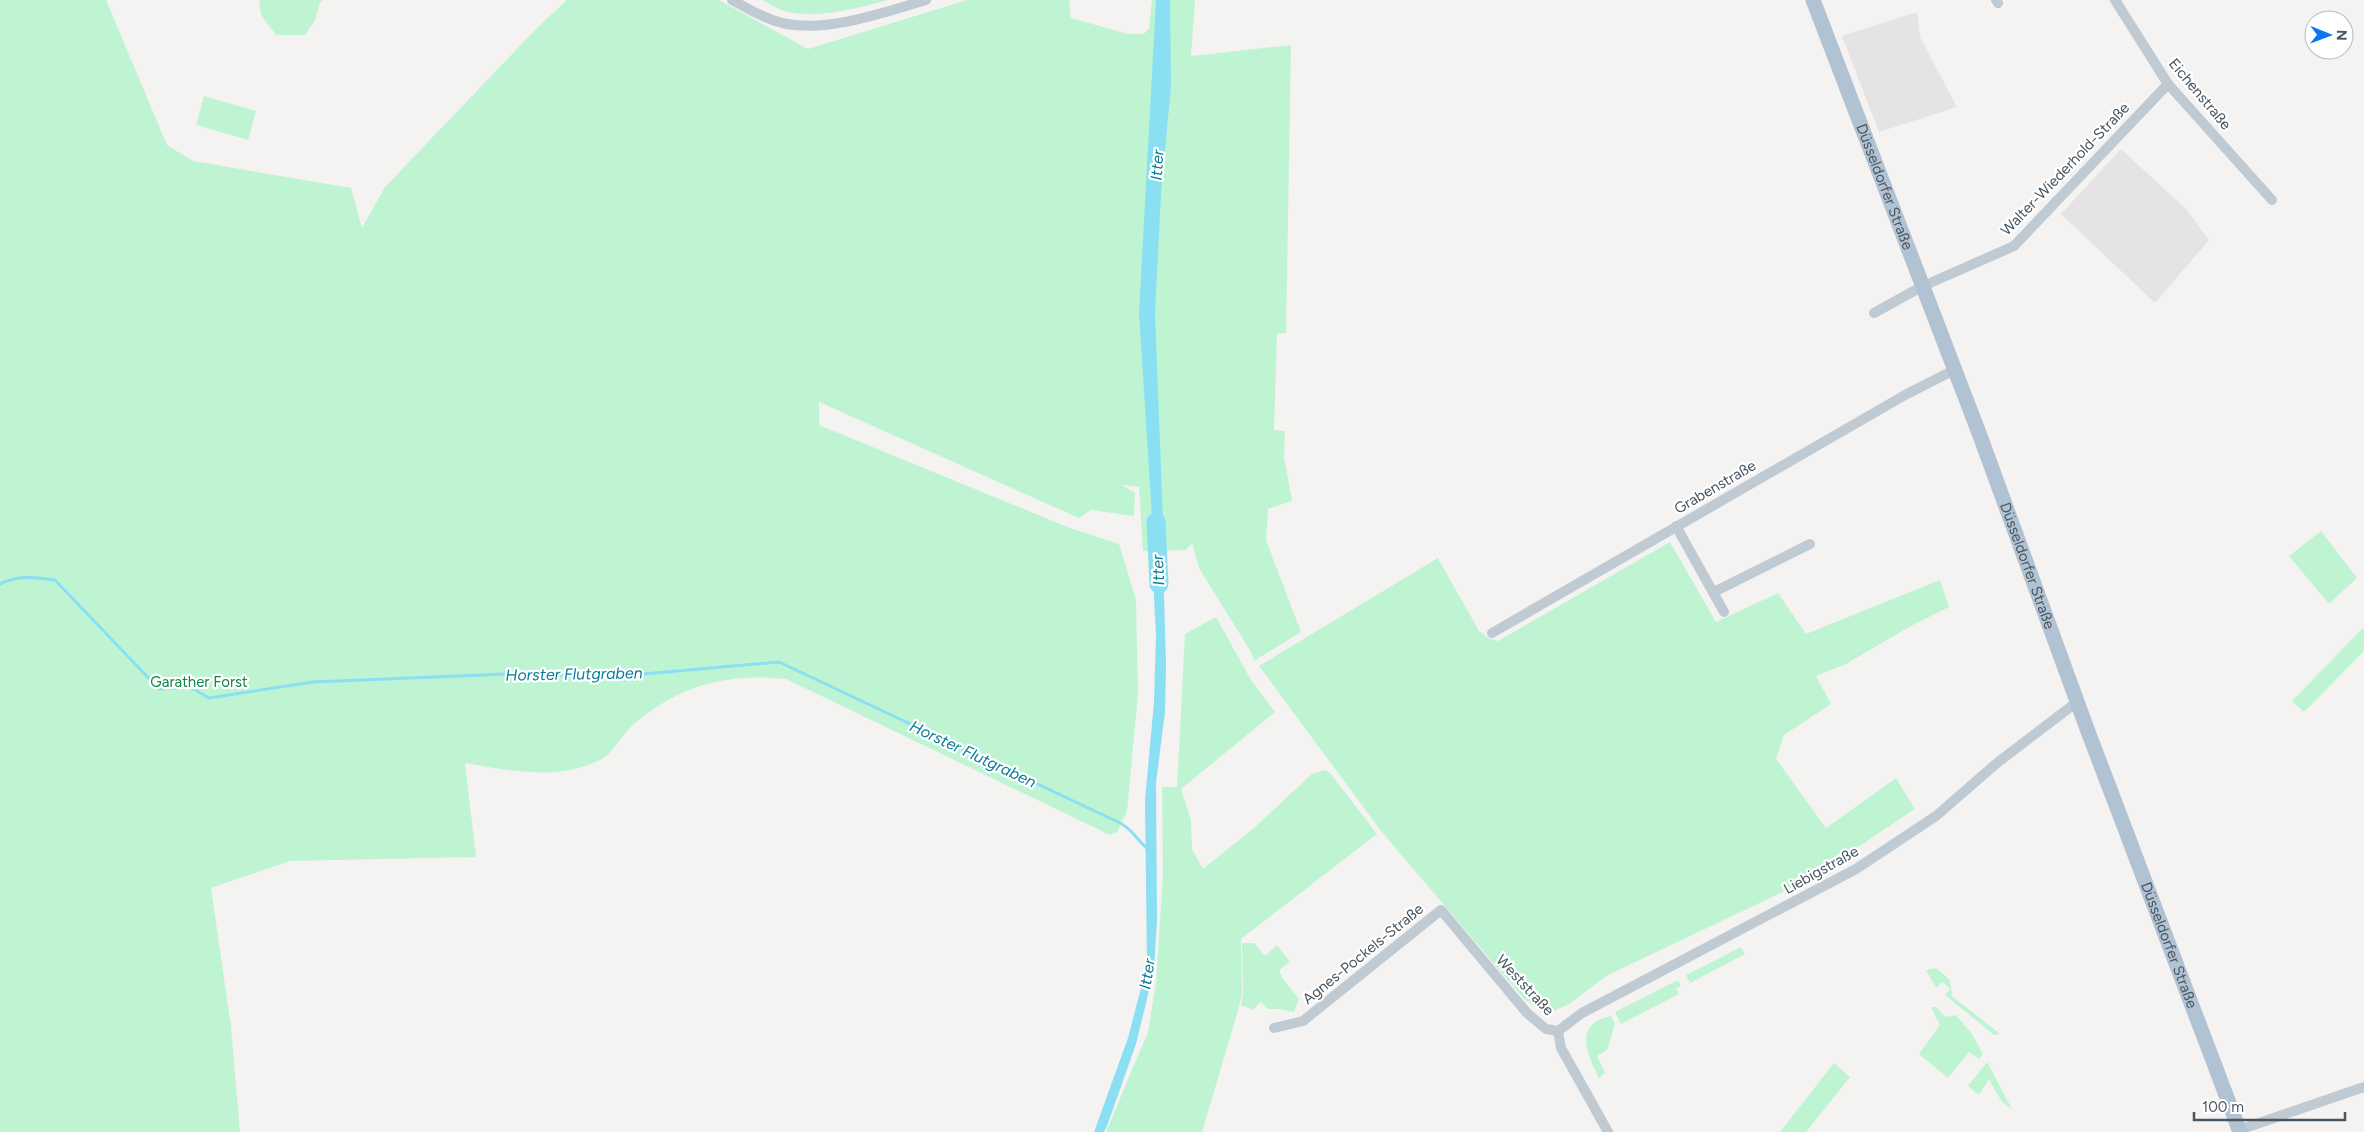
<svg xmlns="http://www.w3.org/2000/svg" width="2364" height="1132" font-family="Figtree,sans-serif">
	<rect width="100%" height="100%" fill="#f5f2f2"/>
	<g fill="#e6e3e4">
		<path d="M 1917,12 L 1920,37 L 1957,107 L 1879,132 L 1842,36 Z"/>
		<path d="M 2121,149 L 2187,210 L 2209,240 L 2155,303 L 2061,214 Z"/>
	</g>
	<g fill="#bff4d3">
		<path d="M 0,0 L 106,0 L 167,145 L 193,161 L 351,188 L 362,228 L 385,187 L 538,27 L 567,0 L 719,0 L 808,49 L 967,0 L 1069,0 L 1071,18 L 1128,34 L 1144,34 L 1149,28 L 1152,0 L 1195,0 L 1191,56 L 1291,45 L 1286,333 L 1277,334 L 1274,430 L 1285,431 L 1284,457 L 1292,501 L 1268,509 L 1266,540 L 1301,632 L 1254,661 L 1251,652 L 1199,568 L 1192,543 L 1186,550 L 1143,551 L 1139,487 L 1122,485 L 1135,493 L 1134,516 L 1091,510 L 1079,518 L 819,402 L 819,425 L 1070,528 L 1119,544 L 1136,600 L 1138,694 L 1127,811 L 1117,832 L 1110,835 L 786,679 C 727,673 680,685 634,724 C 622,734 614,753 600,760 C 556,781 511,771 465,763 L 476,857 L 290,861 L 211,888 L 231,1027 L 240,1132 L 0,1132 Z"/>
		<path d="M 259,0 L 323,0 L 320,2 L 315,20 L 305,35 L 276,35 L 261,15 Z"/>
		<path d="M 762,0 L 888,0 C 855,9 822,18 787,12 C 779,10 770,4 762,0 Z"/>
		<path d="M 204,96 L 256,111 L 248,140 L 196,125 Z"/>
		<path d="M 2321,531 L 2357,578 L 2329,604 L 2289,556 Z"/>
		<path d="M 1670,542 L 1716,622 L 1778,593 L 1806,634 L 1940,580 L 1949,607 L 1909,627 L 1846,664 L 1816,676 L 1831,704 L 1784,735 L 1776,759 L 1826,828 L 1896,778 L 1915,809 L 1810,879 L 1608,975 L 1569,1004 L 1547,1014 L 1524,999 L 1381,831 L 1259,666 L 1438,558 L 1479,631 L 1490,639 L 1498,641 Z"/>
		<path d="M 1216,617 L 1251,680 L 1275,712 L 1181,789 L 1191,820 L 1192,849 L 1203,869 L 1254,828 L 1312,774 L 1324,770 L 1330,773 L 1377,834 L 1241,939 L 1242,993 L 1239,1007 L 1202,1132 L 1106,1132 L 1148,1032 L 1156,983 L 1163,875 L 1162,787 L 1177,787 L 1185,634 Z"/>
		<path d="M 2364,627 L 2364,651 L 2304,712 L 2292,701 Z"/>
		<path d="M 1242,943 L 1254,943 L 1265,956 L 1277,945 L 1290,962 L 1279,970 L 1283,979 L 1299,999 L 1294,1012 L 1279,1009 L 1267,1009 L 1261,1001 L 1253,1010 L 1241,1005 L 1243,993 Z"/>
		<path d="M 1741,947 L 1745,954 L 1690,983 L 1686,975 Z"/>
		<path d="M 1936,968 L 1950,980 L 1952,996 L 2000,1034 L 1994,1035 L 1945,995 L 1950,989 L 1942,982 L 1936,988 L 1926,970 Z"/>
		<path d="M 1678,980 L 1681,986 L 1676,989 L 1679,994 L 1621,1024 L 1615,1012 Z"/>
		<path d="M 1931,1007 L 1936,1007 L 1946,1017 L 1956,1015 L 1972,1034 L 1983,1054 L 1979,1059 L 1969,1052 L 1948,1078 L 1919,1054 L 1940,1025 Z"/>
		<path d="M 1611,1016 L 1615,1024 L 1607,1050 L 1597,1056 L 1605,1073 L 1599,1078 C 1588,1055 1572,1024 1611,1016 Z"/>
		<path d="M 1987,1062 L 2012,1109 L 2002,1102 L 1989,1079 L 1979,1095 L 1968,1086 Z"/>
		<path d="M 1834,1063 L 1850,1077 L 1806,1132 L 1780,1132 Z"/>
	</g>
	<g fill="#8adff3">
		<path d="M 1156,0 L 1170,0 L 1171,86 L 1161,194 L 1155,313 L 1164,547 L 1154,547 L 1139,313 Z"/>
		<path d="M 1163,559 L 1166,664 L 1165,712 L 1156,783 L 1157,920 L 1154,970 L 1136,1044 L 1107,1126 L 1104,1132 L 1094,1132 L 1128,1038 L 1147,965 L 1145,800 L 1154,702 L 1156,635 L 1152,560 Z"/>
	</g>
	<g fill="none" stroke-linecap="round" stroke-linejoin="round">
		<path stroke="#8adff3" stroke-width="3" d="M 0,584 C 17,575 36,577 55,580 L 159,689 L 190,687 L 209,698 L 313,682 L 506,674 L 621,676 L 779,662 L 1120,823 C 1135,831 1136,840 1149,850"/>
		<path stroke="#8adff3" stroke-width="19" d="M 1156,522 L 1159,584"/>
		<g stroke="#bfcad2" stroke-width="10">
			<path d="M 732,0 C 748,9 764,18 782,23 C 826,33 883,13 926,0"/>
			<path d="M 1996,0 L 1998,3"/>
			<path d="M 2115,0 L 2168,84 L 2272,200"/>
			<path d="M 1874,313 L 1921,287 L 2014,246 L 2168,84"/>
			<path d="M 1676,526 L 1724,612"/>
			<path d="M 1714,592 L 1810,544"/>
			<path d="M 1492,633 L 1905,395 L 1954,370"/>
			<path d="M 1274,1028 L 1303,1021 L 1441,910 L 1527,1013 L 1546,1029 L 1558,1031"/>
			<path d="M 1558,1031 L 1582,1013 L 1856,869 L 1936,816 L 1997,763 L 2077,702"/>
			<path d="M 1558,1031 L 1561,1048 L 1608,1132"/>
			<path d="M 2239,1130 L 2364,1087"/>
		</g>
		<path stroke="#b1c2d2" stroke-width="15" id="s1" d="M 1813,0 L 1979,433 L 2086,726 L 2240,1132"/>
	</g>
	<g text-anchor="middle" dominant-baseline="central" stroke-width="4.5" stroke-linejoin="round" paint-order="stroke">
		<g font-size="15" fill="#485662" stroke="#fff">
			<text transform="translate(2200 94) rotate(50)">Eichenstraße</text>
			<text transform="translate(2065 169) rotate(-46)">Walter-Wiederhold-Straße</text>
			<text stroke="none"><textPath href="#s1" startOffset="200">Düsseldorfer Straße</textPath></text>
			<text transform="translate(1715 487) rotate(-30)">Grabenstraße</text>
			<text stroke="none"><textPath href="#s1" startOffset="605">Düsseldorfer Straße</textPath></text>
			<text transform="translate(1821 870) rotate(-29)">Liebigstraße</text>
			<text stroke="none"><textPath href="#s1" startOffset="1010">Düsseldorfer Straße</textPath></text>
			<text transform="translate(1363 954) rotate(-39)">Agnes-Pockels-Straße</text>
			<text transform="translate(1525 985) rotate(47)">Weststraße</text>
		</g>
		<g font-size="15" fill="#108549" stroke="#fff">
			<text x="199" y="682">Garather Forst</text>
		</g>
		<g font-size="16" font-style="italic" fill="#047c9a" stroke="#fff">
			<text transform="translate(1157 165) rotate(-86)">Itter</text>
			<text transform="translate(1158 570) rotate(-93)">Itter</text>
			<text transform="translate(574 674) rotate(-1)">Horster Flutgraben</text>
			<text transform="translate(973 754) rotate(25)">Horster Flutgraben</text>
			<text transform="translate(1147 974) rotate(-81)">Itter</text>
		</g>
	</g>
	<g transform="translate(2329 35) rotate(91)"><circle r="24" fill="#ffffff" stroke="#b6bbc0"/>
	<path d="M0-4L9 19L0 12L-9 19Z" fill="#0d75f4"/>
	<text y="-8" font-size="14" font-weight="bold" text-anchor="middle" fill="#485662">N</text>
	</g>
	<path d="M2194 1112v8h151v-8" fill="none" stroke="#485662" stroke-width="2.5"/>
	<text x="2202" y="1112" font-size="15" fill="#485662" stroke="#ffffff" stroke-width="4" paint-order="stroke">100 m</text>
</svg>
